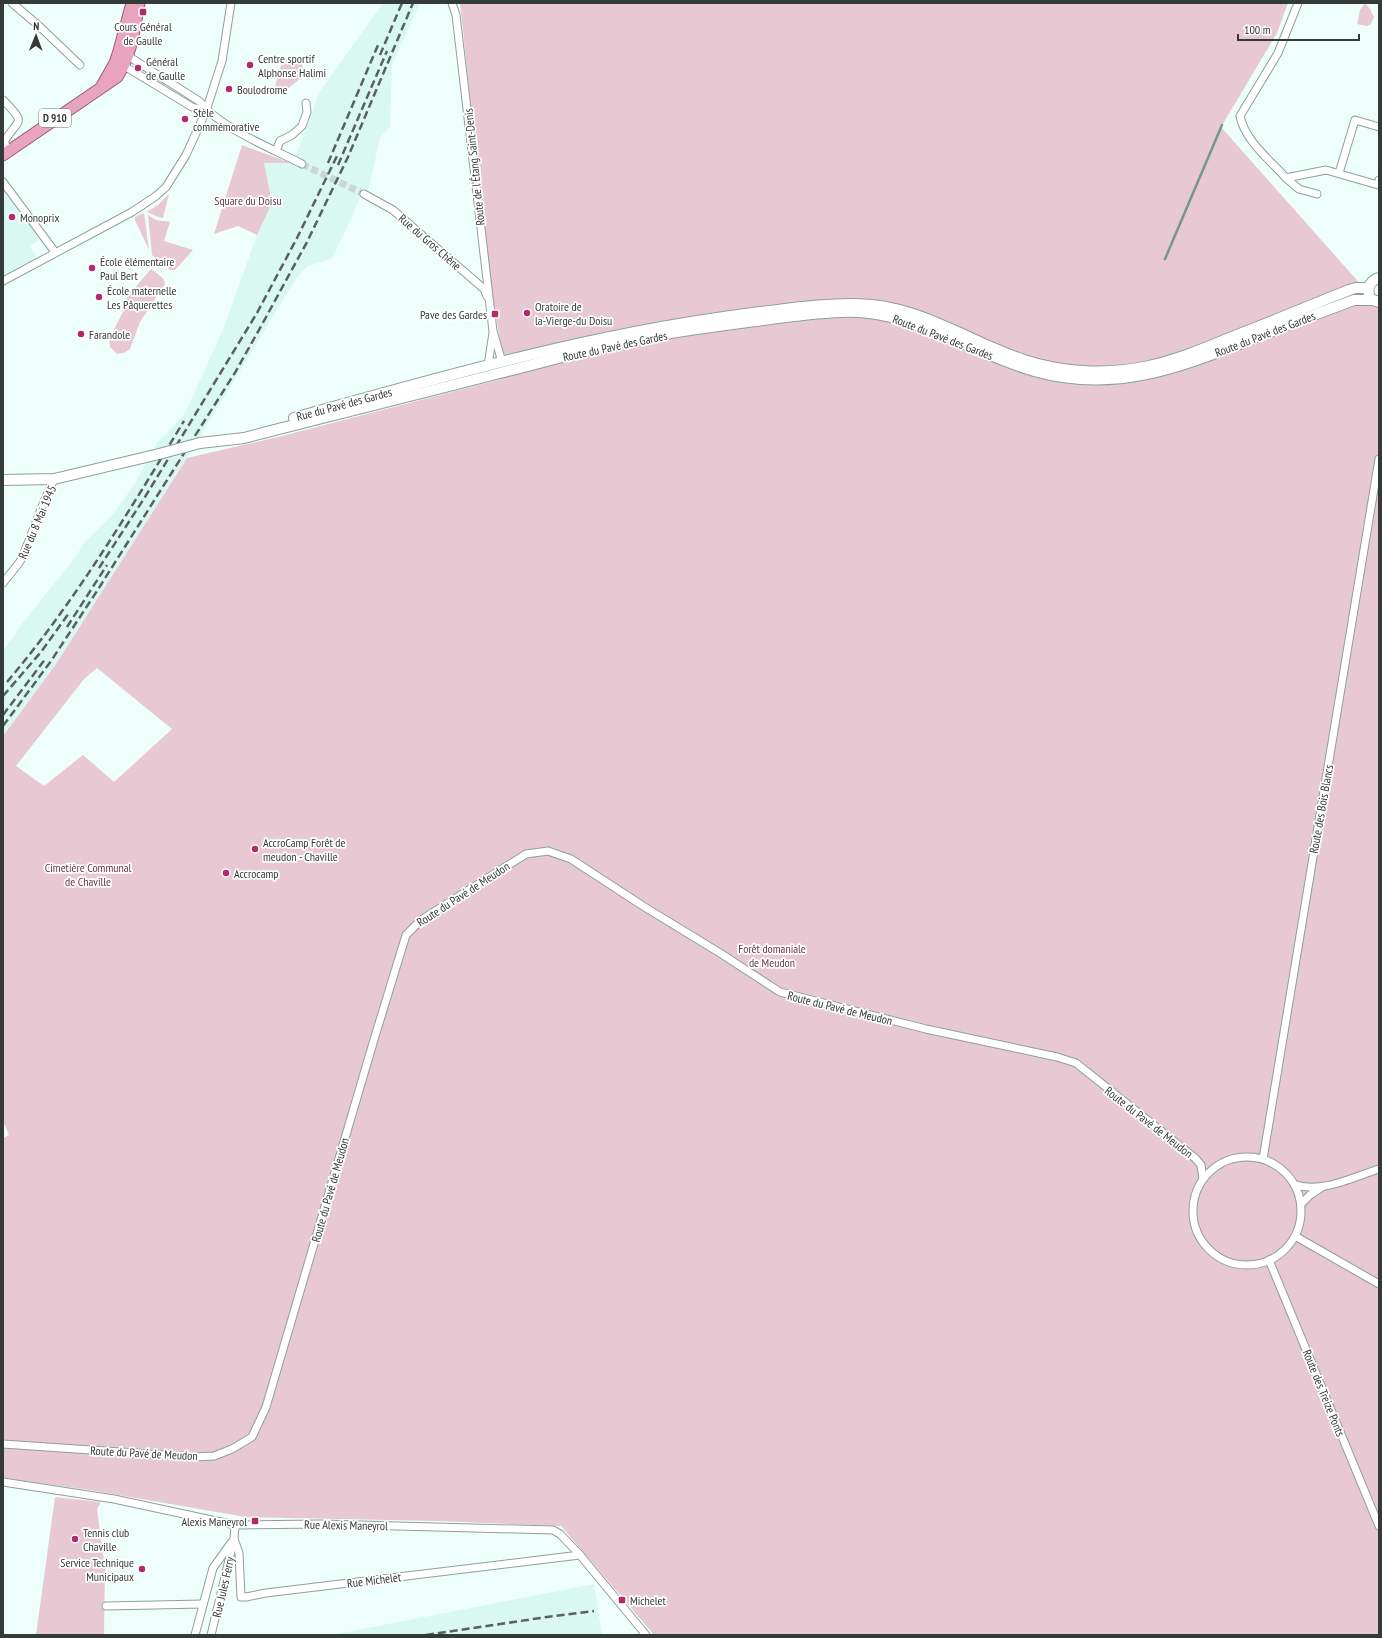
<svg xmlns="http://www.w3.org/2000/svg" width="1382" height="1638" font-family="'PT Sans Narrow',sans-serif">
	<rect width="100%" height="100%" fill="#eefffb"/>
	<g fill="#daf8f2">
		<path d="M 383,3 L 420,3 L 392,65 L 390,126 L 380,138 L 368,192 L 364,190 L 332,259 L 308,266 L 297,277 L 187,458 L 56,664 L 3,736 L 3,650 L 12,639 L 21,625 L 73,560 L 85,542 L 114,513 L 134,485 L 157,443 L 184,415 L 222,332 L 257,235 L 272,203 L 264,163 L 291,163 L 296,156 L 319,93 Z"/>
		<path d="M 3,186 L 41,239 L 30,246 L 37,258 L 3,275 Z"/>
		<path d="M 594,1584 L 602,1635 L 330,1635 L 342,1633 Z"/>
	</g>
	<g fill="#e8c8d2" fill-rule="evenodd">
		<path d="M 460,3 L 1288,3 L 1277,33 L 1221,127 L 1379,305 L 1379,1635 L 654,1635 L 561,1526 L 436,1521 L 245,1517 L 90,1490 L 3,1478 L 3,1138 L 9,1135 L 3,1121 L 3,736 L 56,664 L 187,458 L 278,437 L 506,378 L 487,261 ZM 97,668 L 172,729 L 114,782 L 83,755 L 44,786 L 16,766 L 84,679 Z"/>
		<path d="M 1365,3 L 1370,9 L 1374,17 L 1371,24 L 1367,26 L 1357,24 L 1360,10 Z"/>
		<path d="M 293,55 L 303,60 L 301,78 L 286,90 L 275,86 L 283,59 Z"/>
		<path d="M 141,67 L 165,83 L 164,85 L 139,69 Z"/>
		<path d="M 242,145 L 291,163 L 264,163 L 272,203 L 257,235 L 238,226 L 214,234 Z"/>
		<path d="M 169,194 L 163,218 L 158,217 L 147,212 L 159,204 Z"/>
		<path d="M 144,213 L 149,250 L 135,220 L 135,217 Z"/>
		<path d="M 148,215 L 156,220 L 170,222 L 164,241 L 193,250 L 175,270 L 170,270 L 152,255 Z"/>
		<path d="M 151,269 L 163,278 L 165,284 L 140,322 L 130,349 L 124,353 L 117,354 L 110,347 L 109,339 L 124,310 L 127,297 Z"/>
		<path d="M 55,1497 L 101,1502 L 97,1509 L 105,1569 L 104,1635 L 36,1635 Z"/>
	</g>
	<g fill="none" stroke-linecap="round" stroke-linejoin="round">
		<path stroke="#749790" stroke-width="2.5" d="M 1165,259 L 1222,125"/>
		<path stroke="#c9d8d4" stroke-width="7" stroke-dasharray="7 3.5" stroke-linecap="butt" d="M 302,164 L 364,194"/>
		<defs>
			<g id="minor">
				<path d="M 12,3 L 38,25 L 80,65"/>
				<path d="M 452,3 L 456,15 L 493,331 L 502,362"/>
				<path d="M 1298,3 L 1278,53 L 1240,116 C 1245,141 1270,160 1286,178 L 1326,170 L 1378,185 L 1379,180"/>
				<path d="M 125,54 L 199,101 C 220,128 271,148 302,164"/>
				<path d="M 121,64 L 192,107 L 206,111"/>
				<path d="M 3,100 C 28,125 18,118 4,142 L 9,150"/>
				<path d="M 276,151 L 280,141 L 292,135 L 302,126 L 307,112 L 306,103"/>
				<path d="M 1339,173 L 1355,120 L 1379,127"/>
				<path d="M 1286,178 L 1299,189 L 1317,194"/>
				<path d="M 3,182 L 55,252"/>
				<path d="M 364,194 L 393,210 L 484,289 L 487,296"/>
				<path d="M 3,281 L 132,212 L 156,196 L 166,187 L 186,155 L 206,111 L 222,61 L 231,3"/>
				<path d="M 488,365 L 493,333"/>
				<path d="M 3,583 L 19,563 L 23,556 L 43,504 L 54,479"/>
				<circle cx="1247" cy="1211" r="54"/>
				<path d="M 1263,1159 L 1379,459"/>
				<path d="M 1296,1185 C 1323,1193 1353,1177 1379,1169"/>
				<path d="M 1301,1204 L 1310,1195 L 1322,1187"/>
				<path d="M 1295,1236 L 1379,1284"/>
				<path d="M 1269,1260 L 1379,1526"/>
				<path d="M 3,1444 L 193,1457 L 214,1456 L 232,1449 L 252,1437 L 266,1407 L 373,1043 L 406,935 L 421,920 L 526,854 L 548,851 L 571,859 L 643,906 L 720,953 L 780,992 L 926,1029 L 1057,1057 L 1076,1063 L 1195,1158 L 1201,1165 L 1203,1179"/>
				<path d="M 3,1482 L 114,1499 L 235,1525 L 322,1524 L 553,1530 L 560,1534 L 580,1555 L 646,1635"/>
				<path d="M 234,1539 L 239,1553 L 241,1597 L 246,1597 L 266,1593 L 580,1555"/>
				<path d="M 106,1606 L 203,1604"/>
				<path d="M 195,1635 L 213,1568 L 231,1543"/>
				<path d="M 211,1635 L 234,1539 L 235,1525"/>
			</g>
			<g id="secondary">
				<path d="M 1369,295 C 1367,287 1371,280 1379,278"/>
				<path d="M 294,418 C 441,377 587,335 738,315 C 777,310 815,304 853,304 C 916,303 967,341 1024,360 C 1063,373 1109,375 1149,366 C 1181,359 1212,345 1242,333 C 1278,319 1314,304 1349,290 L 1356,288 L 1368,288"/>
				<path d="M 200,443 L 244,438 C 327,416 412,396 496,374 C 544,362 592,348 642,338 C 679,331 718,326 756,321 C 784,317 813,313 842,312 C 911,309 969,352 1034,371 C 1116,394 1181,367 1257,337 C 1289,324 1322,312 1354,300 L 1373,300 L 1379,302"/>
				<path d="M 3,480 L 54,479 L 159,454"/>
			</g>
			<g id="primary">
				<path d="M 102,86 L 115,63 L 119,51 L 132,3"/>
				<path d="M 3,155 L 117,77 C 132,54 134,29 139,3"/>
			</g>
		</defs>
		<use href="#minor" stroke="#8da09c" stroke-width="9"/>
		<use href="#secondary" stroke="#8da09c" stroke-width="12"/>
		<use href="#primary" stroke="#9f5875" stroke-width="13"/>
		<use href="#minor" stroke="#fff" stroke-width="7"/>
		<use href="#secondary" stroke="#fff" stroke-width="10"/>
		<use href="#primary" stroke="#e8a4bf" stroke-width="11"/>
		<g stroke="#58615f" stroke-width="2.5" stroke-dasharray="8 4" stroke-linecap="butt">
			<path d="M 380,55 L 402,3"/>
			<path d="M 328,163 L 378,45"/>
			<path d="M 338,165 L 387,51"/>
			<path d="M 99,568 L 145,497 L 257,313 L 297,238 L 337,156"/>
			<path d="M 67,627 L 107,565"/>
			<path d="M 7,682 C 75,602 129,511 184,421"/>
			<path d="M 3,696 L 41,652 L 69,613"/>
			<path d="M 3,715 L 46,658"/>
			<path d="M 3,726 L 51,661 L 97,591 L 236,371 L 265,319 L 307,242 L 348,157 L 413,3"/>
			<path d="M 426,1635 L 547,1617 L 594,1611"/>
		</g>
		<defs>
			<path id="secondary-bridge" d="M 159,454 L 200,443"/>
		</defs>
		<use href="#secondary-bridge" stroke="#8da09c" stroke-width="12" stroke-linecap="butt"/>
		<use href="#secondary-bridge" stroke="#fff" stroke-width="10"/>
	</g>
	<g fill="#b22a6b" stroke="#fff" stroke-width="1.5">
		<rect x="139" y="8" width="8" height="8" rx="2"/>
		<circle cx="250" cy="65" r="4"/>
		<circle cx="138" cy="68" r="4"/>
		<circle cx="229" cy="89" r="4"/>
		<circle cx="185" cy="119" r="4"/>
		<circle cx="12" cy="217" r="4"/>
		<circle cx="92" cy="268" r="4"/>
		<circle cx="99" cy="297" r="4"/>
		<circle cx="527" cy="313" r="4"/>
		<rect x="491" y="310" width="8" height="8" rx="2"/>
		<circle cx="81" cy="334" r="4"/>
		<circle cx="255" cy="849" r="4"/>
		<circle cx="226" cy="873" r="4"/>
		<rect x="251" y="1517" width="8" height="8" rx="2"/>
		<circle cx="75" cy="1539" r="4"/>
		<circle cx="142" cy="1569" r="4"/>
		<rect x="618" y="1596" width="8" height="8" rx="2"/>
	</g>
	<g text-anchor="middle" dominant-baseline="central" stroke-width="3.5" stroke-linejoin="round" paint-order="stroke">
		<rect fill="#fff" stroke="#707674" stroke-width="1" x="39" y="109" width="32" height="18" rx="3"/>
		<g font-size="11" font-weight="bold" fill="#333b39">
			<text x="55" y="118">D 910</text>
		</g>
		<g font-size="12" fill="#333b39" stroke="#fff" text-anchor="start">
			<text x="143" y="26" text-anchor="middle">Cours Général<tspan x="143" dy="14">de Gaulle</tspan></text>
			<text x="258" y="58">Centre sportif<tspan x="258" dy="14">Alphonse Halimi</tspan></text>
			<text x="146" y="61">Général<tspan x="146" dy="14">de Gaulle</tspan></text>
			<text x="237" y="89">Boulodrome</text>
			<text x="193" y="112">Stèle<tspan x="193" dy="14">commémorative</tspan></text>
			<text x="20" y="217">Monoprix</text>
			<text x="100" y="261">École élémentaire<tspan x="100" dy="14">Paul Bert</tspan></text>
			<text x="107" y="290">École maternelle<tspan x="107" dy="14">Les Pâquerettes</tspan></text>
			<text x="535" y="306">Oratoire de<tspan x="535" dy="14">la-Vierge-du Doisu</tspan></text>
			<text x="487" y="314" text-anchor="end">Pave des Gardes</text>
			<text x="89" y="334">Farandole</text>
			<text x="263" y="842">AccroCamp Forêt de<tspan x="263" dy="14">meudon - Chaville</tspan></text>
			<text x="234" y="873">Accrocamp</text>
			<text x="247" y="1521" text-anchor="end">Alexis Maneyrol</text>
			<text x="83" y="1532">Tennis club<tspan x="83" dy="14">Chaville</tspan></text>
			<text x="134" y="1562" text-anchor="end">Service Technique<tspan x="134" dy="14">Municipaux</tspan></text>
			<text x="630" y="1600">Michelet</text>
		</g>
		<g font-size="12" fill="#333b39" stroke="#fff">
			<text transform="translate(474 167) rotate(-96)">Route de l'Étang Saint-Denis</text>
			<text transform="translate(430 242) rotate(41)">Rue du Gros Chêne</text>
			<text transform="translate(1265 334) rotate(-21)">Route du Pavé des Gardes</text>
			<text transform="translate(943 337) rotate(21)">Route du Pavé des Gardes</text>
			<text transform="translate(615 346) rotate(-12)">Route du Pavé des Gardes</text>
			<text transform="translate(344 404) rotate(-15)">Rue du Pavé des Gardes</text>
			<text transform="translate(37 522) rotate(-67)">Rue du 8 Mai 1945</text>
			<text transform="translate(1321 809) rotate(-80)">Route des Bois Blancs</text>
			<text transform="translate(463 894) rotate(-33)">Route du Pavé de Meudon</text>
			<text transform="translate(840 1008) rotate(14)">Route du Pavé de Meudon</text>
			<text transform="translate(1149 1122) rotate(38)">Route du Pavé de Meudon</text>
			<text transform="translate(330 1190) rotate(-74)">Route du Pavé de Meudon</text>
			<text transform="translate(1324 1393) rotate(68)">Route des Treize Ponts</text>
			<text transform="translate(144 1453) rotate(3)">Route du Pavé de Meudon</text>
			<text transform="translate(346 1525) rotate(1)">Rue Alexis Maneyrol</text>
			<text transform="translate(374 1580) rotate(-7)">Rue Michelet</text>
			<text transform="translate(223 1587) rotate(-77)">Rue Jules Ferry</text>
		</g>
		<g font-size="12" fill="#6b354a" stroke="#fff">
			<text x="248" y="200">Square du Doisu</text>
			<text x="88" y="867">Cimetière Communal<tspan x="88" dy="14">de Chaville</tspan></text>
			<text x="772" y="948">Forêt domaniale<tspan x="772" dy="14">de Meudon</tspan></text>
		</g>
	</g>
	<rect width="1382" height="1638" fill="none" stroke="#333b39" stroke-width="8"/>
	<g transform="translate(36 36) rotate(1)" stroke="#ffffff" stroke-width="3" paint-order="stroke">
	<path d="M0-3L7 15L0 10L-7 15Z" fill="#333b39"/>
	<text y="-6" font-size="11" font-weight="bold" text-anchor="middle" fill="#333b39">N</text>
	</g>
	<path d="M1238 34v6h121v-6" fill="none" stroke="#333b39" stroke-width="2"/>
	<text x="1244" y="34" font-size="12" fill="#333b39" stroke="#ffffff" stroke-width="3" paint-order="stroke">100 m</text>
</svg>
